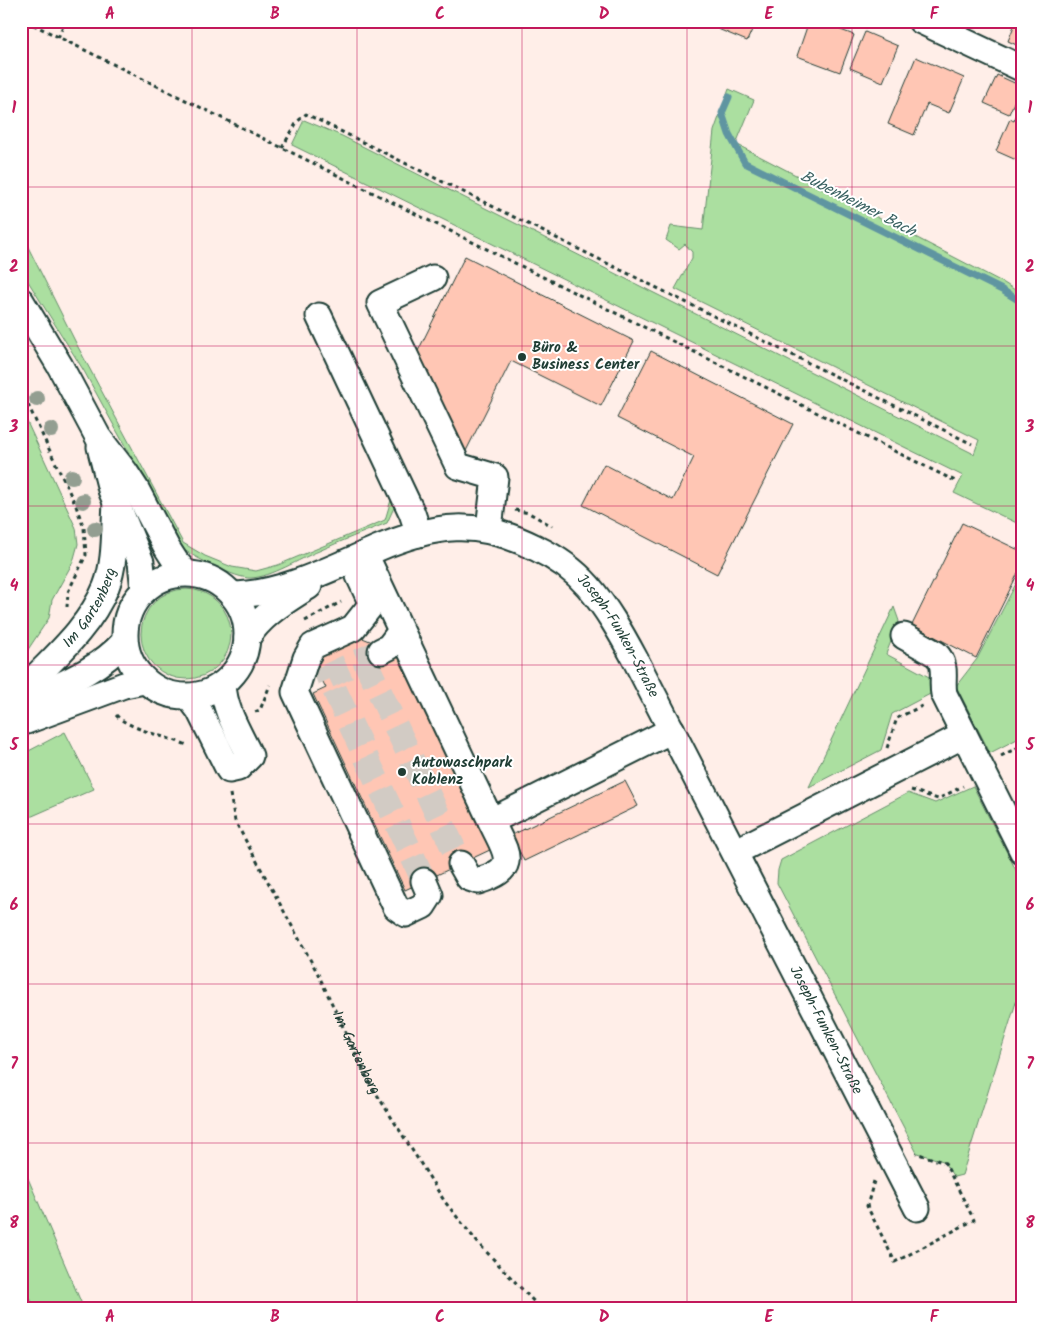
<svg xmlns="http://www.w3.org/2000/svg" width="1044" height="1330" font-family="Kalam,sans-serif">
	<rect width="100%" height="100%" fill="#ffeee8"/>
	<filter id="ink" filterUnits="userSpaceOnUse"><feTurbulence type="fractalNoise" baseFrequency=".02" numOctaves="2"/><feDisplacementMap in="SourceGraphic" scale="10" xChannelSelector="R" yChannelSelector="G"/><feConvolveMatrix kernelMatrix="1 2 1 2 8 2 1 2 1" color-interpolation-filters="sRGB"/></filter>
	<g filter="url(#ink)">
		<g fill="#abdfa0" stroke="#658e6a">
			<path d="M 729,89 L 754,100 L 736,144 L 1004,283 L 1023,295 L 1023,526 L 954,493 L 963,476 L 292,145 L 304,120 L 342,136 L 974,454 L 979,440 L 675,289 L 692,258 L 692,252 L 685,244 L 679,249 L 666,240 L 671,226 L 703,230 L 714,131 Z"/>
			<path d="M 21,233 L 78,347 L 183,543 L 205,556 L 232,567 L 256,571 L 278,565 L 385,520 L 391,500 L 396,503 L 387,523 C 364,532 341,541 319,551 C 299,559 272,577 251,578 C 236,579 194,557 181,548 L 84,371 L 21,270 Z"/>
			<path d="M 21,409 L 76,528 L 78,544 L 73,562 L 52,600 L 49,618 L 25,654 L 21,657 Z"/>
			<path d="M 1023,570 L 1023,736 L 990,753 L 956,686 L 977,659 Z"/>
			<circle cx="186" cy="634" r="45"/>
			<path d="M 894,607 L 899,621 L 886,654 L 931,678 L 932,693 L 892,714 L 881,750 L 809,787 Z"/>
			<path d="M 65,732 L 94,789 L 21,821 L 21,755 Z"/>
			<path d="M 973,786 L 1023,884 L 1023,980 L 962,1175 L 954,1177 L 943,1161 L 917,1153 L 777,883 L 778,870 L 781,860 L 908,793 L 935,803 Z"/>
			<path d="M 21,1162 L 84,1309 L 35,1309 L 21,1278 Z"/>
		</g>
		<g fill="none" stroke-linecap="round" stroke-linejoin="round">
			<path stroke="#5f95a1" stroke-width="7" d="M 729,97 L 722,113 L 729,134 L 745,163 L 1002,290 L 1023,303"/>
		</g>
		<g fill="#ffc6b4" stroke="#1f3d34">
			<path d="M 721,21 L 756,21 L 747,41 L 718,29 Z"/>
			<path d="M 809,21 L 817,21 L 854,35 L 840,72 L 797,56 Z"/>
			<path d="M 1016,21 L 1023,21 L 1023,48 L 1008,41 Z"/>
			<path d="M 865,32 L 898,46 L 883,82 L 850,68 Z"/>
			<path d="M 916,57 L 964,78 L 949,113 L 927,104 L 914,135 L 888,124 Z"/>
			<path d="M 997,75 L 1021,86 L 1009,114 L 984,103 Z"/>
			<path d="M 1022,103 L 1023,103 L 1023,163 L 996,151 L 1010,119 L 1014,121 Z"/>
			<path d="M 465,256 L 634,341 L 601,406 L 511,361 L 465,453 L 417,353 Z"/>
			<path d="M 651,351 L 793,424 L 717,574 L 583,505 L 604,464 L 673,500 L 694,457 L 617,418 Z"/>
			<path d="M 962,523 L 1023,552 L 1023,563 L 976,658 L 912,625 Z"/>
			<path d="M 360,637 L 400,653 L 492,849 L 405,890 L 313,694 L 326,688 L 317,670 L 321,656 Z"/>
			<path d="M 625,781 L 638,806 L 524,861 L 512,835 Z"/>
		</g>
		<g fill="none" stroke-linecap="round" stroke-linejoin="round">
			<g stroke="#d2cbc4" stroke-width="25" stroke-dasharray="25 12" stroke-linecap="butt">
				<path d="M 381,651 L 328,676 L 424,881"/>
				<path d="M 364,659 L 461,864"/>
			</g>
			<defs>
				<g id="minor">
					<path d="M 921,21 L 1023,69"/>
					<path d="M 433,278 L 380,303 L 458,466 L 495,477 L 489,529"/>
					<path d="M 21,301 L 60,366 L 98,437 L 125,472 L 136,489 L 167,548 L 176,562 L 186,573"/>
					<path d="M 319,316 L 412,513 L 419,534"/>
					<path d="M 100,447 L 111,490 L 141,562 L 144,590"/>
					<path d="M 365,554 L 491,821 L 672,730"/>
					<circle cx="186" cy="635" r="61"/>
					<path d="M 359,576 L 372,604 L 353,628 L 313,646 L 306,658 L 295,692 L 396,907 L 406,914 L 423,906 L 430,895 L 424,881"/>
					<path id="s2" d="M 232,595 C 280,595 332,568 376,549 C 435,524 477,518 536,548 C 555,557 574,570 588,586 C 607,608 621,633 635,659 L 917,1208"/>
					<path d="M 904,636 L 936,654 C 948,666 941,679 944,694 L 1023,852"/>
					<path d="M 247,638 C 262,614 286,601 309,586"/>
					<path d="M 381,651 L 389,647 L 401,631"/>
					<path id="s3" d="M 21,692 C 51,660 89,629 106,587 C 116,562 114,530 116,503"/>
					<path d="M 189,697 L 199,710 L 229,770 L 238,768 L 250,756 C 239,733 224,710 223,684"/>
					<path d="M 21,704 C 57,686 97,672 124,642"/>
					<path d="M 21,723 L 124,685 L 144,681"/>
					<path d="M 735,852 L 964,735"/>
					<path d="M 461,864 L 469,878 L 478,881 C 522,868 505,852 491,821"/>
				</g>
			</defs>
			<use href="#minor" stroke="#1f3d34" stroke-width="29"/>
			<g stroke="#1f3d34" stroke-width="3" stroke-dasharray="4 4" stroke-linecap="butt">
				<path d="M 26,21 L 955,481"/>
				<path d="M 58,38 L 65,21"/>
				<path d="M 282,148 L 297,122 L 306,114 L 972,444"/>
				<path d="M 21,390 L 76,506 L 84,528 L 86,555 L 68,592 L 67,607"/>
				<path d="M 515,510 L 529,513 L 552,526"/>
				<path d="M 305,621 L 341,602"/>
				<path d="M 255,712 L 260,710 L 270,685"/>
				<path d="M 116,715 C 128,729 168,737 187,745 L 189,744"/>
				<path d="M 887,748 L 897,718 L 924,705"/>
				<path d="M 1001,756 L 1023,745"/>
				<path d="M 911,790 L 938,799 L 963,786"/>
				<path id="s1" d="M 230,794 L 235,821 L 318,974 L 369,1082 L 445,1202 L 478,1243 L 541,1309"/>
				<path d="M 874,1181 L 867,1206 L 895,1262 L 974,1220 L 945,1163 L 916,1153"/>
			</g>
			<use href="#minor" stroke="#fff" stroke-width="25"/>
		</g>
		<g fill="#939e91">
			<circle cx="37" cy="399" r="8"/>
			<circle cx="51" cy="430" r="8"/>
			<circle cx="72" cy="477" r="8"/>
			<circle cx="83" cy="501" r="8"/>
			<circle cx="95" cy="529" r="8"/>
		</g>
	</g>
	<path fill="none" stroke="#c2185b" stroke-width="1" stroke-opacity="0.55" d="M 192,21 L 192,1309M 357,21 L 357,1309M 522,21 L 522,1309M 687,21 L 687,1309M 852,21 L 852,1309M 21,187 L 1023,187M 21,346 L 1023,346M 21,506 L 1023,506M 21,665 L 1023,665M 21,824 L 1023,824M 21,984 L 1023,984M 21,1143 L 1023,1143"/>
	<g fill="#1f3d34" stroke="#fff" stroke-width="2">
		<circle cx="522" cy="357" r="5"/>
		<circle cx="402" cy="772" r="5"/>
	</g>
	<g text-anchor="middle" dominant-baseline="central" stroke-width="4" stroke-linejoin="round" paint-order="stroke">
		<g font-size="15" font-weight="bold" fill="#1f3d34" stroke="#fff" text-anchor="start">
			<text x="532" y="348">Büro &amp;<tspan x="532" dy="17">Business Center</tspan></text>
			<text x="412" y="763">Autowaschpark<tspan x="412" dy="17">Koblenz</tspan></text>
		</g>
		<g font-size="15" fill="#1f3d34" stroke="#fff">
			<text stroke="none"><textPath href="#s3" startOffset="110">Im Gartenberg</textPath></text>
			<text stroke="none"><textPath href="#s2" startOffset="442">Joseph-Funken-Straße</textPath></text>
			<text stroke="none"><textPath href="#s2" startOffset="888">Joseph-Funken-Straße</textPath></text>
			<text stroke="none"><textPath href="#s1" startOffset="289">Im Gartenberg</textPath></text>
		</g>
		<g font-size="16" font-style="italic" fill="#3a6262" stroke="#fff">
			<text transform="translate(858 204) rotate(27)">Bubenheimer Bach</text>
		</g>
	</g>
	<rect width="1044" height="1330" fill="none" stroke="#fff" stroke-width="55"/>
	<rect x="28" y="28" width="988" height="1274" fill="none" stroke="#c2185b" stroke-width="2"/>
	<g font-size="16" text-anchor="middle" font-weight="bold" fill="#c2185b">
		<text x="110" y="19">A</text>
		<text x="275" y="19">B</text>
		<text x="440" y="19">C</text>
		<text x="604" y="19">D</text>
		<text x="769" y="19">E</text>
		<text x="934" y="19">F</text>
		<text x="14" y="113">1</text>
		<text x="1030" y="113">1</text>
		<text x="14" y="272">2</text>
		<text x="1030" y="272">2</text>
		<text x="14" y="432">3</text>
		<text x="1030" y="432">3</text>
		<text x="14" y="591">4</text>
		<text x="1030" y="591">4</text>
		<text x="14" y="750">5</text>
		<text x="1030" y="750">5</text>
		<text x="14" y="910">6</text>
		<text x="1030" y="910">6</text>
		<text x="14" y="1069">7</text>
		<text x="1030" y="1069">7</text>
		<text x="14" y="1228">8</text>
		<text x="1030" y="1228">8</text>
		<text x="110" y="1322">A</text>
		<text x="275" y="1322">B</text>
		<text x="440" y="1322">C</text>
		<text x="604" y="1322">D</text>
		<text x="769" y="1322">E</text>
		<text x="934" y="1322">F</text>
	</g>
</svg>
